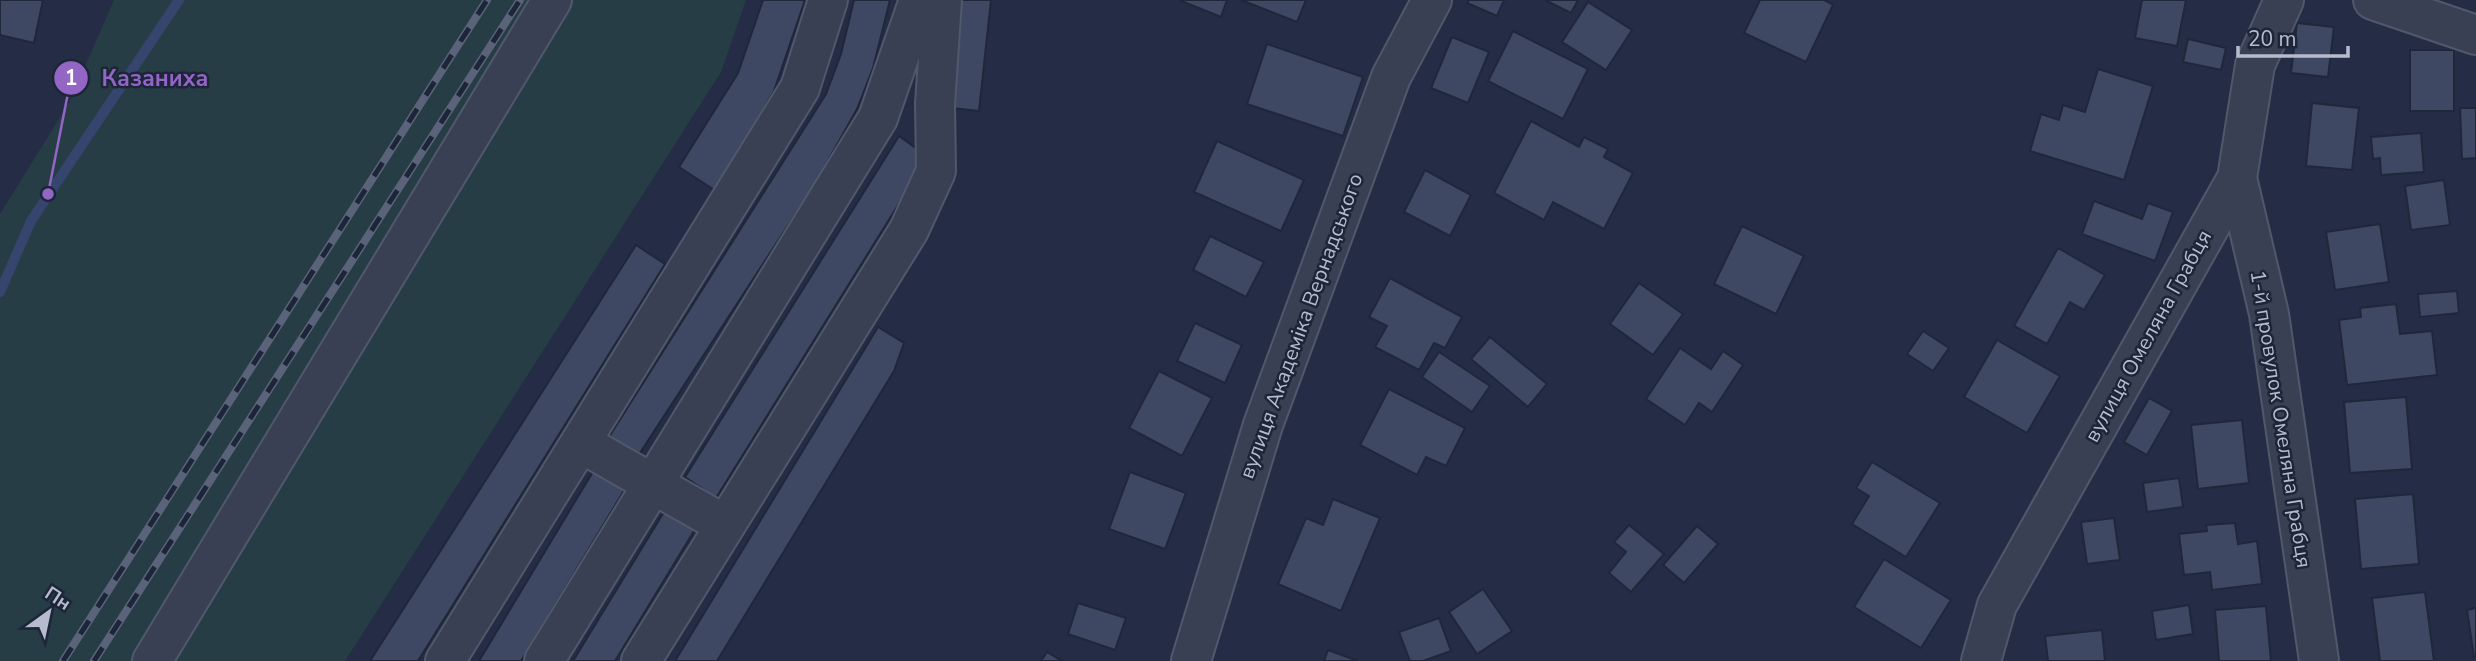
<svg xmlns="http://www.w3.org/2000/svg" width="2476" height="661" font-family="'Nunito Sans',sans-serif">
	<rect width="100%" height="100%" fill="#242d45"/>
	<path fill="#263d46" d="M 114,0 L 746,0 L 721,72 L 345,661 L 0,661 L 0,214 L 69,103 Z"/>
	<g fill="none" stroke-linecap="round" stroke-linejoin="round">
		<path stroke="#36456d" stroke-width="10" d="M 0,292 L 31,221 L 179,0"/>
	</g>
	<g fill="#3e4862" stroke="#20273b" stroke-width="2">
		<path d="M 0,0 L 43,0 L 34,43 L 0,35 Z"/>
		<path d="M 763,0 L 805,0 L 774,91 L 716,191 L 679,167 L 738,73 Z"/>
		<path d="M 854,0 L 890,0 L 873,68 L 857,109 L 815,184 L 636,459 L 607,440 L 826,94 L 841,54 Z"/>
		<path d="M 954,0 L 991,0 L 979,111 L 943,107 Z"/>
		<path d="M 1179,0 L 1227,0 L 1221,17 Z"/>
		<path d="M 1241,0 L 1306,0 L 1297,22 Z"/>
		<path d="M 1469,0 L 1504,0 L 1497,16 L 1467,3 Z"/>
		<path d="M 1545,0 L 1578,0 L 1571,13 Z"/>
		<path d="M 1760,0 L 1824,0 L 1833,5 L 1806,62 L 1744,33 Z"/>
		<path d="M 2142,0 L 2186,0 L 2177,46 L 2135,38 Z"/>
		<path d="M 1588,2 L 1632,30 L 1606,70 L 1562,42 Z"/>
		<path d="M 2297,23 L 2334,27 L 2328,77 L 2291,73 Z"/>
		<path d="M 1513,31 L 1588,69 L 1563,119 L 1488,81 Z"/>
		<path d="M 1452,37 L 1489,52 L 1468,103 L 1431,88 Z"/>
		<path d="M 2188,39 L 2226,48 L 2221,70 L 2183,62 Z"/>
		<path d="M 1267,44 L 1363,77 L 1343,136 L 1247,104 Z"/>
		<rect x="2410" y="50" width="44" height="61"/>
		<path d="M 2098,69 L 2153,86 L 2124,180 L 2030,151 L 2041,114 L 2059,120 L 2063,105 L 2085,112 Z"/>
		<path d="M 2312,103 L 2359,108 L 2352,170 L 2306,166 Z"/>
		<path d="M 2460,108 L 2476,108 L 2476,158 L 2462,159 Z"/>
		<path d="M 1531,121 L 1579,147 L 1584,137 L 1608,149 L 1604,157 L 1633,173 L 1604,229 L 1553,202 L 1544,220 L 1494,193 Z"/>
		<path d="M 2421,133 L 2424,172 L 2381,175 L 2380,158 L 2373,159 L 2371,137 Z"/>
		<path d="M 899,136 L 928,157 L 716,498 L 685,477 Z"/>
		<path d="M 1217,141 L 1304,180 L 1281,231 L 1194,192 Z"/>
		<path d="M 1425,170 L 1471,195 L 1450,236 L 1404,212 Z"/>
		<path d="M 2444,180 L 2450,225 L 2411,230 L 2405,186 Z"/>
		<path d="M 2094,201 L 2142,219 L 2148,203 L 2173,212 L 2155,261 L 2082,234 Z"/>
		<path d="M 2380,224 L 2389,282 L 2335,290 L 2326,232 Z"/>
		<path d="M 1742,226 L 1804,256 L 1776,314 L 1714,284 Z"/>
		<path d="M 1210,236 L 1264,262 L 1246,297 L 1193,270 Z"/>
		<path d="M 636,245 L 665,264 L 418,661 L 370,661 Z"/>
		<path d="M 2058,248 L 2105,275 L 2084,310 L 2070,302 L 2047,344 L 2014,326 Z"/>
		<path d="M 1390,278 L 1462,317 L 1445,348 L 1434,343 L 1419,370 L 1375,347 L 1387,326 L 1369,317 Z"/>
		<path d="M 1639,283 L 1683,314 L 1653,355 L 1610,324 Z"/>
		<path d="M 2457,291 L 2459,313 L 2420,317 L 2418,294 Z"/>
		<path d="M 2396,304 L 2400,334 L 2432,331 L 2437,375 L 2347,385 L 2339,320 L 2361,317 L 2360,308 Z"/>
		<path d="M 1195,323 L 1242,345 L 1225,383 L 1177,361 Z"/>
		<path d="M 878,327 L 904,343 L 894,371 L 717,661 L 675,661 Z"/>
		<path d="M 1923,331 L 1949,348 L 1933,371 L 1907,354 Z"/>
		<path d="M 1490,337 L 1547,384 L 1528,407 L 1471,359 Z"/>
		<path d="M 1997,340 L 2060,376 L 2027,433 L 1964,397 Z"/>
		<path d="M 1680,348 L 1711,369 L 1723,351 L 1743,365 L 1712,412 L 1699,403 L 1685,425 L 1646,399 Z"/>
		<path d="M 1439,352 L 1490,386 L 1472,412 L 1422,377 Z"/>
		<path d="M 1159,371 L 1212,398 L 1182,456 L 1129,428 Z"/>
		<path d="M 1389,389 L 1465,428 L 1446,466 L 1426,457 L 1417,475 L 1360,445 Z"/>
		<path d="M 2406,397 L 2412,469 L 2350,473 L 2344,402 Z"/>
		<path d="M 2149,398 L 2172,411 L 2147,455 L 2124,442 Z"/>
		<path d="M 2242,420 L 2249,483 L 2198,489 L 2191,425 Z"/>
		<path d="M 1872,462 L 1940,503 L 1906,557 L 1852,524 L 1869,496 L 1856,488 Z"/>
		<path d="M 597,465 L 628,484 L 521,661 L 479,661 Z"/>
		<path d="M 1130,472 L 1186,493 L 1165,549 L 1109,529 Z"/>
		<path d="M 2179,478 L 2183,507 L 2147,512 L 2143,483 Z"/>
		<path d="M 2413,494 L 2419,564 L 2361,569 L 2355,499 Z"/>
		<path d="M 1333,499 L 1380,518 L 1341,611 L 1278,584 L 1306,518 L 1323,525 Z"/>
		<path d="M 667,507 L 697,526 L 615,661 L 573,661 Z"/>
		<path d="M 2114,518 L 2120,560 L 2087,564 L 2081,522 Z"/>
		<path d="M 2235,523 L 2238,544 L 2257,541 L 2262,584 L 2212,590 L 2210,572 L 2184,575 L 2179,534 L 2207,531 L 2206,525 Z"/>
		<path d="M 1629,525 L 1664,554 L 1631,592 L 1609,573 L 1626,552 L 1614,542 Z"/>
		<path d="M 1697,526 L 1718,544 L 1684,583 L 1663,565 Z"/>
		<path d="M 1884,559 L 1951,600 L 1921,648 L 1854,607 Z"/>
		<path d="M 1483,589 L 1512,631 L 1477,654 L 1449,612 Z"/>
		<path d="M 2425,592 L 2434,661 L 2380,661 L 2372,598 Z"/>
		<path d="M 1078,603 L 1126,618 L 1115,650 L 1068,634 Z"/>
		<path d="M 2189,605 L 2193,634 L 2156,640 L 2152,611 Z"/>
		<path d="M 2266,606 L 2271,661 L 2219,661 L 2215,610 Z"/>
		<path d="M 2476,608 L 2476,657 L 2474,657 L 2467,610 Z"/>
		<path d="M 1439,618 L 1451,651 L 1423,661 L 1410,661 L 1399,632 Z"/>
		<path d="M 2102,630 L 2105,661 L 2048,661 L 2045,636 Z"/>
		<path d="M 1328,650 L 1358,661 L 1324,661 Z"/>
		<path d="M 1047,652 L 1062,661 L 1041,661 Z"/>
	</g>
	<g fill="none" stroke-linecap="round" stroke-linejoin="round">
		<defs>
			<g id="minor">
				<path d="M 2373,0 L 2476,35"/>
				<path d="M 2237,178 L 2269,314 L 2319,661"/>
				<path d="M 581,443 L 725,525"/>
				<path d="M 152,661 L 552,0"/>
				<path d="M 445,661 L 800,88 L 828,0"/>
				<path d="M 544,661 L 878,118 L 919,0"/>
				<path d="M 641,661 L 909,230 L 936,171 L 935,104 L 942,0"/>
				<path d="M 1191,661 L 1263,425 L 1391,77 L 1432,0"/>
				<path d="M 1981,661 L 1997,605 L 2237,178 L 2255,65 L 2284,0"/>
			</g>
		</defs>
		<use href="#minor" stroke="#51586b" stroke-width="42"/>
		<use href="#minor" stroke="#394054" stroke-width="38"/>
		<defs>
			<g id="rail">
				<path d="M 63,661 L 487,0"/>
				<path d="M 94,661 L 520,0"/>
			</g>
		</defs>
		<use href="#rail" stroke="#5b637b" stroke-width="8"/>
		<use href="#rail" stroke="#1d2539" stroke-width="5" stroke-dasharray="16" stroke-linecap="butt"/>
	</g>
	<g text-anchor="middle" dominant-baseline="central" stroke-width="5" stroke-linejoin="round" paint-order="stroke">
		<g font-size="21" fill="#b6bcce" stroke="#1d2539">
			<text transform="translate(1301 326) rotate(-70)">вулиця Академіка Вернадського</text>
			<text transform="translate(2148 336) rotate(-61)">вулиця Омеляна Грабця</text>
			<text transform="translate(2281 419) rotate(81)">1-й провулок Омеляна Грабця</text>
		</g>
	</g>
	<path fill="none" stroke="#9366c5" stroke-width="2.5" d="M48 194L71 78"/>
	<g fill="#9366c5" stroke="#1d2539" stroke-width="2.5">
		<circle cx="48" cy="194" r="7"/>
		<circle cx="71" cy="78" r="18"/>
	</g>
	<g font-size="21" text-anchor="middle" font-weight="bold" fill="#fff">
		<text x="71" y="85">1</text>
	</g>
	<g font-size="23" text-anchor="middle" font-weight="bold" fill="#9366c5" stroke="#1d2539" stroke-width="5" stroke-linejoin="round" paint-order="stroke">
		<text x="155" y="86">Казаниха</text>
	</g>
	<g transform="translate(49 612) rotate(33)" stroke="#1d2539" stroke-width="5" paint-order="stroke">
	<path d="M0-5L12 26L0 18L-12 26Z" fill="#b6bcce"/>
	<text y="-10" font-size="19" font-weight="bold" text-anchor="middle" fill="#b6bcce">Пн</text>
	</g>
	<path d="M2238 46v10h110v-10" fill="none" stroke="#b6bcce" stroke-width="3.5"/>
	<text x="2248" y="46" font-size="21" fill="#b6bcce" stroke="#1d2539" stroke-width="5" paint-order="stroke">20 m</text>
</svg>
